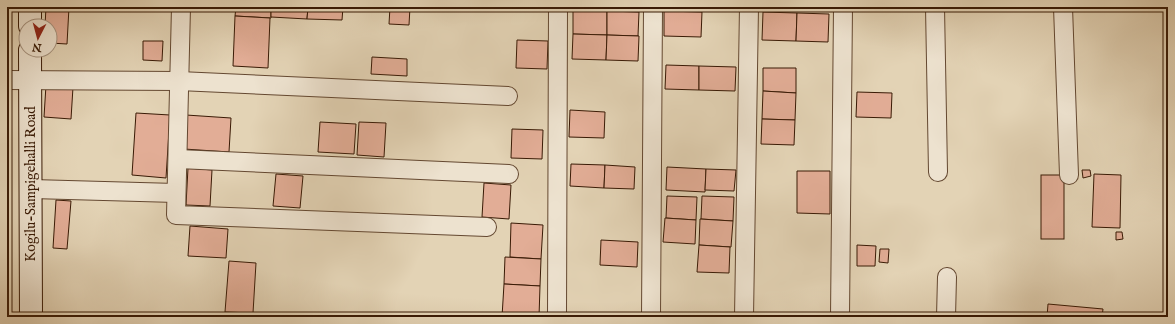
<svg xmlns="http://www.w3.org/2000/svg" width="1175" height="324" font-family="'IM FELL English',serif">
	<rect width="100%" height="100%" fill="#e3d3b5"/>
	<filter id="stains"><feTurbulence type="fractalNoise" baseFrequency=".005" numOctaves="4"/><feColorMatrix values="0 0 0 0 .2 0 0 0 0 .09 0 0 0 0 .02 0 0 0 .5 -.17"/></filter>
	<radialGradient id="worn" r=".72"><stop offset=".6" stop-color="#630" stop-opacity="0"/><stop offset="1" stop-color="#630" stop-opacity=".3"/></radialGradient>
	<g fill="#e2ad96" stroke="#391a05">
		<path d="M 46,7 L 69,7 L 67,44 L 50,43 L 50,26 L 45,26 Z"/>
		<path d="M 236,7 L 271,7 L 271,18 L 235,16 Z"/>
		<path d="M 271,7 L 308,7 L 307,19 L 271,17 Z"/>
		<path d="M 308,7 L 343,7 L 342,20 L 307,19 Z"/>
		<path d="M 390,7 L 410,7 L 409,25 L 389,24 Z"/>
		<path d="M 573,10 L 607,11 L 607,35 L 573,34 Z"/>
		<path d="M 607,11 L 639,12 L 638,36 L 607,35 Z"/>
		<path d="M 664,11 L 702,12 L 701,37 L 664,36 Z"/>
		<path d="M 763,12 L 797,13 L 796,41 L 762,40 Z"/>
		<path d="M 797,13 L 829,14 L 828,42 L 796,41 Z"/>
		<path d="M 235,16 L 270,18 L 268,68 L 233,66 Z"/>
		<path d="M 573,34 L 607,35 L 606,60 L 572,59 Z"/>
		<path d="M 607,35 L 639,36 L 638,61 L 606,60 Z"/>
		<path d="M 517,40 L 548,41 L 547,69 L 516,68 Z"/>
		<path d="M 143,41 L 163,41 L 162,61 L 143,60 Z"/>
		<path d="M 372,57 L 407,59 L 407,76 L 371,74 Z"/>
		<path d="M 666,65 L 699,66 L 699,90 L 665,89 Z"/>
		<path d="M 699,66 L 736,67 L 735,91 L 699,90 Z"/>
		<path d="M 763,68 L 796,68 L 796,93 L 763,91 Z"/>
		<path d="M 46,85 L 73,87 L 71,119 L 44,117 Z"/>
		<path d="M 763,91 L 796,93 L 795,120 L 762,119 Z"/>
		<path d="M 857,92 L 892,93 L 891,118 L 856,117 Z"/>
		<path d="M 570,110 L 605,112 L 604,138 L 569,137 Z"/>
		<path d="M 136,113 L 170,115 L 166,178 L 132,175 Z"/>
		<path d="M 186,115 L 231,118 L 229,152 L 184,149 Z"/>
		<path d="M 762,119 L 795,120 L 794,145 L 761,144 Z"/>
		<path d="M 320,122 L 356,124 L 354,154 L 318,152 Z"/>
		<path d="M 359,122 L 386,123 L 384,157 L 357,155 Z"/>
		<path d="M 512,129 L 543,130 L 542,159 L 511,158 Z"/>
		<path d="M 571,164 L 605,165 L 604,188 L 570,186 Z"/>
		<path d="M 605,165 L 635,167 L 634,189 L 604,188 Z"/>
		<path d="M 667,167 L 706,169 L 705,192 L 666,190 Z"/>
		<path d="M 188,168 L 212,170 L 210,206 L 186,205 Z"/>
		<path d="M 706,169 L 736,170 L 734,191 L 705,190 Z"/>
		<path d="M 1082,170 L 1090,170 L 1091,176 L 1083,178 Z"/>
		<path d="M 797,171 L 830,171 L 830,214 L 797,213 Z"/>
		<path d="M 276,174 L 303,176 L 300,208 L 273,206 Z"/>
		<path d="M 1094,174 L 1121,175 L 1120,228 L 1092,227 Z"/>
		<rect x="1041" y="175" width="23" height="64"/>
		<path d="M 484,183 L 511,185 L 509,219 L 482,217 Z"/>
		<path d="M 667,196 L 697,197 L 696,220 L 666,218 Z"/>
		<path d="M 702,196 L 734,197 L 733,221 L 701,219 Z"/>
		<path d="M 56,200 L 71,201 L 67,249 L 53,248 Z"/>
		<path d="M 665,218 L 696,220 L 695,244 L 663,242 Z"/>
		<path d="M 700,219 L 733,221 L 731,247 L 699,245 Z"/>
		<path d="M 511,223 L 543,225 L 541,259 L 510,257 Z"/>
		<path d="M 190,226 L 228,229 L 226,258 L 188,256 Z"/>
		<path d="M 1116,232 L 1122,232 L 1123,239 L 1116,240 Z"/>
		<path d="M 601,240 L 638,242 L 637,267 L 600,265 Z"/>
		<path d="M 699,245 L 730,247 L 729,273 L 697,272 Z"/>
		<path d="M 857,245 L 876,246 L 875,266 L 857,266 Z"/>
		<path d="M 880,249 L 889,249 L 888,263 L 879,262 Z"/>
		<path d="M 505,257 L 541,259 L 540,286 L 504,284 Z"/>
		<path d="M 229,261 L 256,263 L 253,313 L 225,312 Z"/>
		<path d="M 504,284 L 540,286 L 539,317 L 502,317 Z"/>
		<path d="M 1048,304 L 1103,309 L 1102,317 L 1047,317 Z"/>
	</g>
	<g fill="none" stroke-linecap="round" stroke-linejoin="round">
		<defs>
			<g id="street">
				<path d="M 181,7 L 176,215 L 487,227"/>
				<path d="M 935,7 L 938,172"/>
				<path d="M 1063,7 L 1069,175"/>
				<path d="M 7,80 L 179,81 L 508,96"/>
				<path d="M 178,159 L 509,174"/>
				<path d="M 32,189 L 176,193"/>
				<path d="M 557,317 L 558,7"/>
				<path d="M 651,317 L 653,7"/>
				<path d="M 744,317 L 749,7"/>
				<path d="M 840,317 L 843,7"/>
				<path d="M 946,317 L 947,277"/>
			</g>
			<g id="secondary">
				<path d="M 30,7 L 30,26"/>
				<path d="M 30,50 L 31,317"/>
			</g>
		</defs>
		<use href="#street" stroke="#644831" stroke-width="20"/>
		<use href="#secondary" stroke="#391a05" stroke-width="24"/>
		<use href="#street" stroke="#ede2cf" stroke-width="18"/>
		<use href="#secondary" stroke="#ede2cf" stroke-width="22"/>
	</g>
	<g text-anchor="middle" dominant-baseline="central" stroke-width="3" stroke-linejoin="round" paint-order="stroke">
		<g font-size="14" fill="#391a05" stroke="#ede2cf">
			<text transform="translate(31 184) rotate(-90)">Kogilu-Sampigehalli Road</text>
		</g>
	</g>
	<rect width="1175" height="324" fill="none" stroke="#e3d3b5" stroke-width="24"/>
	<rect x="8" y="8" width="1159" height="308" fill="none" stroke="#391a05" stroke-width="2"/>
	<rect x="12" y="12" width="1151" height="300" fill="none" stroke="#391a05"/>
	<g transform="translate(38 38) rotate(186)"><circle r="19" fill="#ede2cf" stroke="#a5927e"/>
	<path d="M0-3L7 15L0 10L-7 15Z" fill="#8f2418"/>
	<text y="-6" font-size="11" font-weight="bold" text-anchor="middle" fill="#391a05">N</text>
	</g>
	<rect width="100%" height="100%" filter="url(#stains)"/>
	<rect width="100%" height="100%" fill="url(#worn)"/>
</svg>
